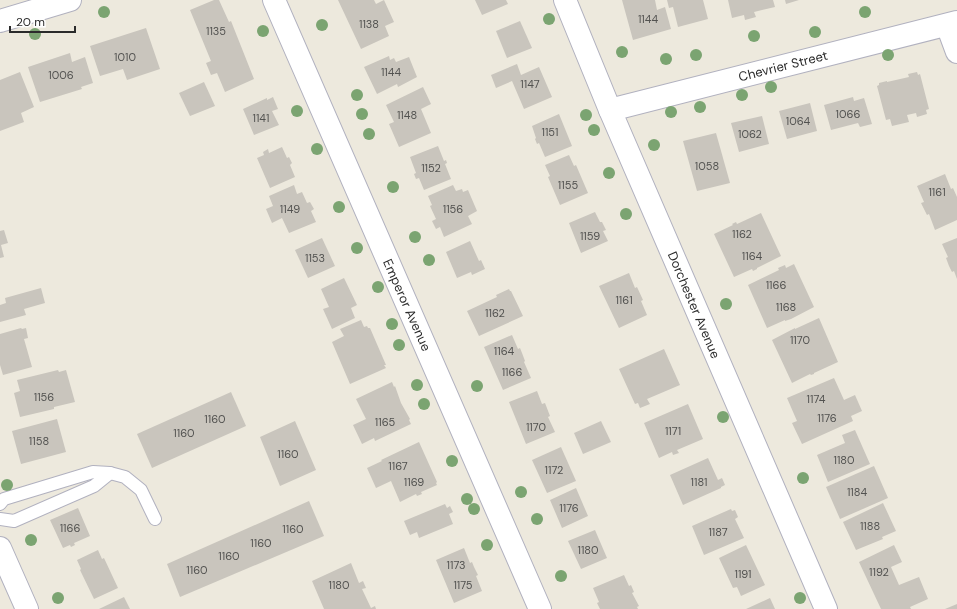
<svg xmlns="http://www.w3.org/2000/svg" width="957" height="609" font-family="'DM Sans',sans-serif">
	<rect width="100%" height="100%" fill="#ede9dd"/>
	<g fill="#c9c5bd">
		<path d="M 214,0 L 219,0 L 229,22 L 231,21 L 254,79 L 225,92 L 217,73 L 211,75 L 206,63 L 211,61 L 190,10 Z"/>
		<path d="M 338,0 L 374,0 L 376,4 L 384,0 L 394,22 L 385,26 L 389,36 L 361,49 Z"/>
		<path d="M 475,0 L 506,0 L 508,4 L 482,15 Z"/>
		<path d="M 622,0 L 655,0 L 657,10 L 665,7 L 671,29 L 633,40 Z"/>
		<path d="M 667,0 L 703,0 L 708,19 L 678,27 L 673,7 L 669,8 Z"/>
		<path d="M 728,0 L 773,0 L 775,7 L 754,12 L 756,17 L 745,20 L 744,15 L 732,18 Z"/>
		<path d="M 785,0 L 799,0 L 786,4 Z"/>
		<path d="M 520,21 L 532,48 L 507,58 L 496,31 Z"/>
		<path d="M 146,28 L 160,69 L 127,80 L 123,69 L 100,76 L 90,46 Z"/>
		<path d="M 70,53 L 72,62 L 85,57 L 93,83 L 81,87 L 82,89 L 40,102 L 28,67 Z"/>
		<path d="M 389,56 L 390,60 L 394,58 L 396,62 L 409,57 L 417,77 L 398,87 L 397,84 L 377,94 L 364,67 Z"/>
		<path d="M 517,64 L 521,75 L 539,67 L 552,97 L 524,109 L 512,81 L 496,88 L 491,75 Z"/>
		<path d="M 20,72 L 34,107 L 21,113 L 24,122 L 0,131 L 0,80 Z"/>
		<path d="M 917,72 L 918,75 L 920,74 L 929,109 L 926,110 L 927,114 L 917,117 L 916,113 L 907,115 L 909,122 L 892,126 L 890,119 L 886,120 L 877,86 L 879,85 L 879,83 L 887,81 L 887,82 L 909,77 L 908,74 Z"/>
		<path d="M 204,82 L 215,106 L 190,116 L 179,93 Z"/>
		<path d="M 423,87 L 431,104 L 421,109 L 431,133 L 399,147 L 389,124 L 394,122 L 386,105 Z"/>
		<path d="M 273,97 L 278,109 L 272,111 L 279,125 L 254,135 L 243,109 L 267,98 L 267,100 Z"/>
		<path d="M 853,97 L 854,101 L 864,98 L 872,124 L 860,127 L 858,123 L 831,130 L 824,105 Z"/>
		<path d="M 810,103 L 817,131 L 787,139 L 779,111 Z"/>
		<path d="M 559,114 L 572,146 L 545,157 L 539,143 L 537,144 L 535,139 L 536,138 L 532,126 Z"/>
		<path d="M 762,116 L 769,144 L 739,152 L 731,123 Z"/>
		<path d="M 716,133 L 730,183 L 697,191 L 683,141 Z"/>
		<path d="M 438,146 L 444,161 L 446,160 L 447,163 L 445,164 L 451,179 L 424,190 L 419,178 L 416,179 L 414,174 L 416,173 L 410,157 Z"/>
		<path d="M 282,147 L 287,158 L 289,157 L 292,163 L 290,165 L 295,177 L 270,188 L 257,158 L 264,155 L 263,152 L 268,149 L 269,153 Z"/>
		<path d="M 569,155 L 574,166 L 576,165 L 588,193 L 560,205 L 548,177 L 550,176 L 545,165 Z"/>
		<path d="M 945,174 L 951,189 L 953,188 L 957,197 L 957,220 L 935,230 L 929,214 L 927,215 L 921,203 L 924,202 L 917,186 Z"/>
		<path d="M 294,185 L 297,194 L 302,192 L 307,203 L 310,202 L 314,209 L 311,211 L 316,222 L 289,233 L 282,218 L 272,223 L 266,209 L 273,206 L 269,196 Z"/>
		<path d="M 453,185 L 456,191 L 462,189 L 463,192 L 468,190 L 477,211 L 468,216 L 472,224 L 444,237 L 440,227 L 436,229 L 432,221 L 436,219 L 430,206 L 432,205 L 428,196 Z"/>
		<path d="M 595,212 L 600,222 L 602,222 L 606,230 L 603,231 L 608,241 L 581,253 L 569,223 Z"/>
		<path d="M 761,213 L 781,256 L 757,268 L 757,269 L 753,271 L 752,269 L 734,277 L 714,234 L 733,225 L 732,224 L 736,222 L 737,224 Z"/>
		<path d="M 4,230 L 8,243 L 1,245 L 4,257 L 0,258 L 0,231 Z"/>
		<path d="M 322,238 L 335,266 L 308,278 L 295,250 Z"/>
		<path d="M 957,238 L 957,279 L 954,271 L 952,272 L 949,266 L 946,258 L 948,257 L 942,244 Z"/>
		<path d="M 470,241 L 479,261 L 481,260 L 485,269 L 472,275 L 471,272 L 457,278 L 446,252 Z"/>
		<path d="M 794,264 L 814,307 L 791,319 L 785,321 L 785,320 L 767,328 L 748,285 L 779,270 L 778,268 L 785,265 L 786,268 Z"/>
		<path d="M 629,273 L 635,288 L 637,287 L 643,300 L 641,301 L 647,315 L 619,328 L 599,286 Z"/>
		<path d="M 344,278 L 357,305 L 351,308 L 355,318 L 332,329 L 323,309 L 329,307 L 321,289 Z"/>
		<path d="M 41,288 L 45,303 L 24,309 L 26,315 L 0,322 L 0,305 L 6,303 L 5,298 Z"/>
		<path d="M 509,289 L 510,291 L 511,291 L 523,316 L 479,336 L 467,311 L 497,297 L 496,295 Z"/>
		<path d="M 819,318 L 838,362 L 814,373 L 814,374 L 811,375 L 810,374 L 792,383 L 772,340 L 795,328 L 795,329 Z"/>
		<path d="M 361,320 L 364,327 L 367,326 L 368,328 L 370,328 L 386,365 L 384,365 L 386,368 L 350,384 L 332,342 L 344,336 L 340,329 Z"/>
		<path d="M 21,328 L 22,329 L 26,328 L 28,338 L 24,339 L 32,367 L 3,375 L 0,365 L 0,334 Z"/>
		<path d="M 512,335 L 518,349 L 520,348 L 522,353 L 525,361 L 524,362 L 531,378 L 503,390 L 484,347 Z"/>
		<path d="M 664,349 L 680,385 L 647,399 L 650,404 L 640,408 L 638,403 L 635,404 L 619,369 Z"/>
		<path d="M 58,370 L 59,372 L 66,370 L 75,402 L 54,407 L 54,409 L 20,417 L 14,393 L 20,391 L 17,380 Z"/>
		<path d="M 834,378 L 844,400 L 855,395 L 862,411 L 851,416 L 853,421 L 802,444 L 792,423 L 797,421 L 787,398 Z"/>
		<path d="M 392,382 L 394,387 L 395,386 L 401,403 L 410,419 L 409,420 L 411,424 L 375,441 L 374,438 L 362,444 L 353,425 L 366,419 L 356,399 Z"/>
		<path d="M 537,391 L 542,404 L 545,403 L 550,416 L 548,417 L 555,432 L 526,444 L 509,402 Z"/>
		<path d="M 231,392 L 246,426 L 152,468 L 137,434 Z"/>
		<path d="M 688,404 L 703,439 L 677,450 L 679,453 L 673,455 L 672,452 L 659,458 L 644,423 Z"/>
		<path d="M 57,419 L 66,452 L 21,464 L 12,431 Z"/>
		<path d="M 295,421 L 316,470 L 280,486 L 260,437 Z"/>
		<path d="M 601,421 L 611,442 L 583,454 L 574,433 Z"/>
		<path d="M 855,430 L 870,464 L 828,482 L 817,455 L 845,443 L 842,435 Z"/>
		<path d="M 419,442 L 437,482 L 436,483 L 437,485 L 421,492 L 422,494 L 417,496 L 416,494 L 400,502 L 391,481 L 376,488 L 367,468 L 382,461 L 381,460 Z"/>
		<path d="M 561,447 L 576,481 L 547,493 L 532,460 Z"/>
		<path d="M 708,458 L 718,480 L 722,478 L 725,485 L 721,487 L 721,488 L 683,505 L 670,475 Z"/>
		<path d="M 874,466 L 888,498 L 840,519 L 826,487 Z"/>
		<path d="M 576,488 L 588,516 L 562,528 L 550,500 Z"/>
		<path d="M 309,501 L 324,536 L 180,597 L 167,564 Z"/>
		<path d="M 883,503 L 896,531 L 882,537 L 883,539 L 856,550 L 843,522 Z"/>
		<path d="M 445,504 L 447,508 L 450,506 L 453,512 L 449,514 L 453,524 L 419,538 L 417,532 L 410,535 L 404,521 Z"/>
		<path d="M 78,508 L 90,536 L 74,543 L 75,545 L 71,547 L 70,545 L 63,548 L 50,520 Z"/>
		<path d="M 731,509 L 732,511 L 735,510 L 738,517 L 735,519 L 744,538 L 704,555 L 692,526 Z"/>
		<path d="M 595,530 L 607,558 L 581,569 L 568,541 Z"/>
		<path d="M 746,545 L 765,585 L 741,596 L 737,587 L 733,588 L 719,558 Z"/>
		<path d="M 894,545 L 902,562 L 891,567 L 899,585 L 919,577 L 928,599 L 910,607 L 911,609 L 881,609 L 859,562 Z"/>
		<path d="M 464,548 L 470,563 L 472,562 L 474,567 L 478,575 L 476,576 L 482,591 L 454,603 L 436,560 Z"/>
		<path d="M 98,550 L 102,559 L 104,558 L 118,588 L 94,599 L 80,570 L 81,569 L 77,560 Z"/>
		<path d="M 351,563 L 359,583 L 363,581 L 366,588 L 362,589 L 371,608 L 375,606 L 376,609 L 324,609 L 312,581 Z"/>
		<path d="M 624,575 L 629,586 L 631,585 L 634,592 L 632,593 L 639,606 L 637,607 L 638,609 L 600,609 L 597,603 L 599,602 L 593,588 Z"/>
		<path d="M 124,597 L 130,609 L 99,609 Z"/>
		<path d="M 770,598 L 775,609 L 746,609 Z"/>
		<path d="M 957,604 L 957,609 L 945,609 Z"/>
	</g>
	<g fill="none" stroke-linecap="round" stroke-linejoin="round">
		<defs>
			<g id="service">
				<path d="M 0,504 L 4,499 L 93,472 L 110,473 L 125,477 L 141,490 L 155,519"/>
				<path d="M 0,519 L 14,521 L 94,486 L 110,473"/>
			</g>
			<g id="minor">
				<path d="M 274,0 L 540,609"/>
				<path d="M 565,0 L 610,110 L 826,609"/>
				<path d="M 0,21 L 70,0"/>
				<path d="M 947,25 L 957,52"/>
				<path d="M 610,110 L 957,22"/>
			</g>
			<path id="tertiary" d="M 0,548 L 27,609"/>
		</defs>
		<use href="#service" stroke="#b1b1bf" stroke-width="14"/>
		<use href="#minor" stroke="#b1b1bf" stroke-width="24"/>
		<use href="#tertiary" stroke="#b1b1bf" stroke-width="24"/>
		<use href="#service" stroke="#fff" stroke-width="12"/>
		<use href="#minor" stroke="#fff" stroke-width="22"/>
		<use href="#tertiary" stroke="#fff" stroke-width="22"/>
	</g>
	<g fill="#7ba471">
		<circle cx="104" cy="12" r="6"/>
		<circle cx="865" cy="12" r="6"/>
		<circle cx="549" cy="19" r="6"/>
		<circle cx="322" cy="25" r="6"/>
		<circle cx="263" cy="31" r="6"/>
		<circle cx="815" cy="32" r="6"/>
		<circle cx="35" cy="34" r="6"/>
		<circle cx="754" cy="36" r="6"/>
		<circle cx="622" cy="52" r="6"/>
		<circle cx="696" cy="55" r="6"/>
		<circle cx="888" cy="55" r="6"/>
		<circle cx="666" cy="59" r="6"/>
		<circle cx="771" cy="87" r="6"/>
		<circle cx="357" cy="95" r="6"/>
		<circle cx="742" cy="95" r="6"/>
		<circle cx="700" cy="107" r="6"/>
		<circle cx="297" cy="111" r="6"/>
		<circle cx="671" cy="112" r="6"/>
		<circle cx="362" cy="114" r="6"/>
		<circle cx="586" cy="115" r="6"/>
		<circle cx="594" cy="130" r="6"/>
		<circle cx="369" cy="134" r="6"/>
		<circle cx="654" cy="145" r="6"/>
		<circle cx="317" cy="149" r="6"/>
		<circle cx="609" cy="173" r="6"/>
		<circle cx="393" cy="187" r="6"/>
		<circle cx="339" cy="207" r="6"/>
		<circle cx="626" cy="214" r="6"/>
		<circle cx="415" cy="237" r="6"/>
		<circle cx="357" cy="248" r="6"/>
		<circle cx="429" cy="260" r="6"/>
		<circle cx="378" cy="287" r="6"/>
		<circle cx="726" cy="304" r="6"/>
		<circle cx="392" cy="324" r="6"/>
		<circle cx="399" cy="345" r="6"/>
		<circle cx="417" cy="385" r="6"/>
		<circle cx="477" cy="386" r="6"/>
		<circle cx="424" cy="404" r="6"/>
		<circle cx="723" cy="417" r="6"/>
		<circle cx="452" cy="461" r="6"/>
		<circle cx="803" cy="478" r="6"/>
		<circle cx="7" cy="485" r="6"/>
		<circle cx="521" cy="492" r="6"/>
		<circle cx="467" cy="499" r="6"/>
		<circle cx="474" cy="509" r="6"/>
		<circle cx="537" cy="519" r="6"/>
		<circle cx="31" cy="540" r="6"/>
		<circle cx="487" cy="545" r="6"/>
		<circle cx="561" cy="576" r="6"/>
		<circle cx="58" cy="598" r="6"/>
		<circle cx="800" cy="598" r="6"/>
	</g>
	<g text-anchor="middle" dominant-baseline="central" stroke-width="3" stroke-linejoin="round" paint-order="stroke">
		<g font-size="11" fill="#525250">
			<text x="648" y="19">1144</text>
			<text x="369" y="24">1138</text>
			<text x="216" y="31">1135</text>
			<text x="125" y="57">1010</text>
			<text x="391" y="72">1144</text>
			<text x="61" y="75">1006</text>
			<text x="530" y="84">1147</text>
			<text x="848" y="114">1066</text>
			<text x="407" y="115">1148</text>
			<text x="261" y="118">1141</text>
			<text x="798" y="121">1064</text>
			<text x="550" y="132">1151</text>
			<text x="750" y="134">1062</text>
			<text x="707" y="166">1058</text>
			<text x="431" y="168">1152</text>
			<text x="568" y="185">1155</text>
			<text x="937" y="192">1161</text>
			<text x="290" y="209">1149</text>
			<text x="453" y="209">1156</text>
			<text x="742" y="234">1162</text>
			<text x="590" y="236">1159</text>
			<text x="752" y="256">1164</text>
			<text x="315" y="258">1153</text>
			<text x="776" y="285">1166</text>
			<text x="624" y="300">1161</text>
			<text x="786" y="307">1168</text>
			<text x="495" y="313">1162</text>
			<text x="800" y="340">1170</text>
			<text x="504" y="351">1164</text>
			<text x="512" y="372">1166</text>
			<text x="44" y="397">1156</text>
			<text x="816" y="399">1174</text>
			<text x="827" y="418">1176</text>
			<text x="215" y="419">1160</text>
			<text x="385" y="422">1165</text>
			<text x="536" y="427">1170</text>
			<text x="673" y="431">1171</text>
			<text x="184" y="433">1160</text>
			<text x="39" y="441">1158</text>
			<text x="288" y="454">1160</text>
			<text x="844" y="460">1180</text>
			<text x="398" y="466">1167</text>
			<text x="554" y="470">1172</text>
			<text x="414" y="482">1169</text>
			<text x="699" y="482">1181</text>
			<text x="857" y="492">1184</text>
			<text x="569" y="508">1176</text>
			<text x="870" y="526">1188</text>
			<text x="70" y="528">1166</text>
			<text x="293" y="529">1160</text>
			<text x="718" y="532">1187</text>
			<text x="261" y="543">1160</text>
			<text x="588" y="550">1180</text>
			<text x="229" y="556">1160</text>
			<text x="456" y="565">1173</text>
			<text x="197" y="570">1160</text>
			<text x="879" y="572">1192</text>
			<text x="743" y="574">1191</text>
			<text x="339" y="585">1180</text>
			<text x="463" y="585">1175</text>
		</g>
		<g font-size="13" fill="#2b2b2b" stroke="#fff">
			<text transform="translate(783 66) rotate(-14)">Chevrier Street</text>
			<text transform="translate(407 305) rotate(66)">Emperor Avenue</text>
			<text transform="translate(694 305) rotate(67)">Dorchester Avenue</text>
		</g>
	</g>
	<path d="M10 26v6h65v-6" fill="none" stroke="#2b2b2b" stroke-width="2"/>
	<text x="16" y="26" font-size="12" fill="#2b2b2b" stroke="#ffffff" stroke-width="3" paint-order="stroke">20 m</text>
</svg>
